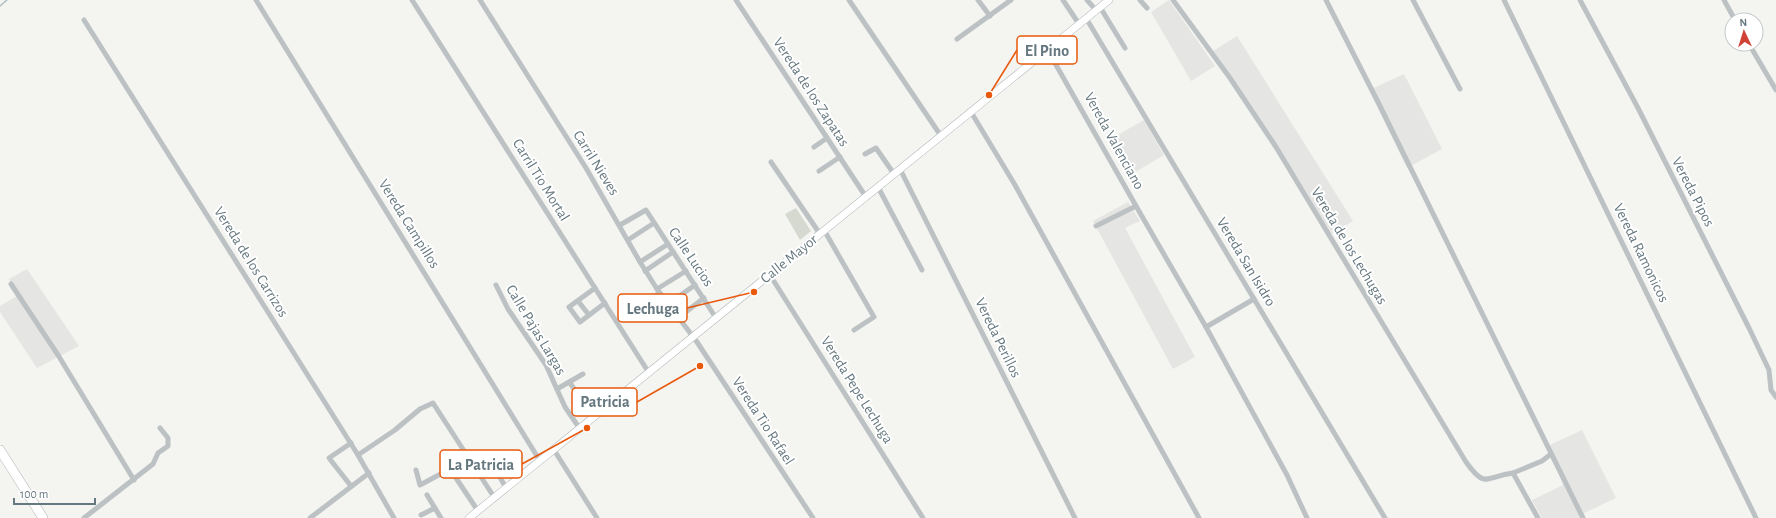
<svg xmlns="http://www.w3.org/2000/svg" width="1776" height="518" font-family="'Alegreya Sans',sans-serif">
	<rect width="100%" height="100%" fill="#f4f4f1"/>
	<g fill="#e5e5e4">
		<path d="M 1169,0 L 1215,66 L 1191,81 L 1151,12 Z"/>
		<path d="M 1237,36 L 1353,221 L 1332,234 L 1213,51 Z"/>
		<path d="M 1404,74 L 1442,149 L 1407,168 L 1369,90 Z"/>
		<path d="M 1144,120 L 1164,155 L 1127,177 L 1107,141 Z"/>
		<path d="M 1128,202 L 1140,221 L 1125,228 L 1195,357 L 1173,369 L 1093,221 Z"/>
		<path d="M 27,269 L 79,346 L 37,368 L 0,312 L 0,306 L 17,296 L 9,279 Z"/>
		<path d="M 1582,430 L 1616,498 L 1584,513 L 1586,518 L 1542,518 L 1532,500 L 1563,485 L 1550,445 Z"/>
	</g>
	<path fill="#d5d9d0" d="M 796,208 L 811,231 L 800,240 L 785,214 Z"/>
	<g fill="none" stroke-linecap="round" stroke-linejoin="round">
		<path stroke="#b2bfc1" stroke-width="1.5" d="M 0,6 L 7,0"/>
		<defs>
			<path id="secondary" d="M 469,518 L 1109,0"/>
			<path id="trunk" d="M 0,450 L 43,518"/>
		</defs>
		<use href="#secondary" stroke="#aeb5b7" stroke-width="8"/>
		<use href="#trunk" stroke="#afb4b6" stroke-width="10"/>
		<g stroke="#bcc1c3" stroke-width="5">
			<path d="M 256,0 L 540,461"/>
			<path d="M 412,0 L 649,373"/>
			<path d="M 480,0 L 586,168 L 640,262 L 657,289 L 697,342 L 813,518"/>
			<path d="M 736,0 L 866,197"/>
			<path d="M 849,0 L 941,136"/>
			<path d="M 978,0 L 990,16"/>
			<path d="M 1063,0 L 1079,24"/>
			<path d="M 1087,0 L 1096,10"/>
			<path d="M 1140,0 L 1147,8"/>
			<path d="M 1173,0 L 1230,78 L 1276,147 L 1466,462 C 1486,490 1486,476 1513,473"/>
			<path d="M 1326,0 L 1379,104 L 1583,518"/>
			<path d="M 1413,0 L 1460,89"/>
			<path d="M 1504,0 L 1756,518"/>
			<path d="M 1580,0 L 1638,108 L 1749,328 L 1769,370 L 1771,390 L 1776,397"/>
			<path d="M 1724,0 L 1735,20"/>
			<path d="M 1100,7 L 1125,48"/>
			<path d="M 1086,18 L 1385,518"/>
			<path d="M 84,20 L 358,455 L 394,518"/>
			<path d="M 957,39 L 1011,0"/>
			<path d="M 1749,44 L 1776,90"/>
			<path d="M 1047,49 L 1136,206 L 1096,226"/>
			<path d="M 971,112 L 1015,185 L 1199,518"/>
			<path d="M 814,147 L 827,138"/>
			<path d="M 865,154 L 876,148 L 894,174"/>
			<path d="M 771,162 L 820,234"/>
			<path d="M 900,169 L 1075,518"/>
			<path d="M 819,171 L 840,157"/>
			<path d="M 878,187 L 922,270"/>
			<path d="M 1136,206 L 1206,327 L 1254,299"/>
			<path d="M 620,225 L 646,210 L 716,318"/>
			<path d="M 824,230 L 874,317 L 854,330"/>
			<path d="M 628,240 L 654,223"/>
			<path d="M 640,262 L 668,244"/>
			<path d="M 645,271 L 673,252"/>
			<path d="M 770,275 L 923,518"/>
			<path d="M 11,284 L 58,355 L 134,480"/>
			<path d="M 496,285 L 508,309 L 546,365 L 565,407 L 580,429"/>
			<path d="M 595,288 L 569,307 L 580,322 L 605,303"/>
			<path d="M 657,289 L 686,271"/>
			<path d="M 578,301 L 589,315"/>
			<path d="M 640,304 L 660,293"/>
			<path d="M 668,304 L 695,285"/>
			<path d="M 678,318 L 704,298"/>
			<path d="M 1206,327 L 1287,475 L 1307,518"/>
			<path d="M 570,383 L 594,418"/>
			<path d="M 557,389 L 583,374"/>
			<path d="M 554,450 L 597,518"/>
			<path d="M 487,454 L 506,488"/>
			<path d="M 358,455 L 395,430 L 420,409 L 433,403 L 494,497"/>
			<path d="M 450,469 L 448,467 L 467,455"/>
			<path d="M 416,470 L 420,485 L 450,469 L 478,511"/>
			<path d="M 351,486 L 329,458 L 351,443"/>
			<path d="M 427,495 L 441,518"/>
			<path d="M 421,515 L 435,508"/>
			<path d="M 84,518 L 153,464 L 158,453 L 168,446 L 168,438 L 160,428"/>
			<path d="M 310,518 L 369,473"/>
			<path d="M 1538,518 L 1513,473 L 1542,461 L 1551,454"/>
		</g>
		<use href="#secondary" stroke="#fff" stroke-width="7"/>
		<use href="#trunk" stroke="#fff" stroke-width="9"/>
	</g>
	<g text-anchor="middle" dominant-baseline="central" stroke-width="4" stroke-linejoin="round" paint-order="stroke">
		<g font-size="15" fill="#66787f" stroke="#fff">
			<text transform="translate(811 92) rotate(57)">Vereda de los Zapatas</text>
			<text transform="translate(1114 141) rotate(61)">Vereda Valenciano</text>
			<text transform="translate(596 163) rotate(58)">Carril Nieves</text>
			<text transform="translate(541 180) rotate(58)">Carril Tio Mortal</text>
			<text transform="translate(1693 192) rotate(63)">Vereda Pipos</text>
			<text transform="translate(409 224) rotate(58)">Vereda Campillos</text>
			<text transform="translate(1349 246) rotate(59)">Vereda de los Lechugas</text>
			<text transform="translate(1641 253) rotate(64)">Vereda Ramonicos</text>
			<text transform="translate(691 257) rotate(56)">Calle Lucios</text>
			<text transform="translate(789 259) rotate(-39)">Calle Mayor</text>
			<text transform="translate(251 262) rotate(58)">Vereda de los Carrizos</text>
			<text transform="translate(1246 262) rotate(59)">Vereda San Isidro</text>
			<text transform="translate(536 330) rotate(59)">Calle Pajas Largas</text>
			<text transform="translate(998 338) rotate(64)">Vereda Perillos</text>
			<text transform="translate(857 390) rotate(58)">Vereda Pepe Lechuga</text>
			<text transform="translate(763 421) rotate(57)">Vereda Tio Rafael</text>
		</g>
	</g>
	<path fill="none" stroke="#e8590c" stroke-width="1.5" d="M989 95L1017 50M754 292L687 308M700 366L637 402M587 428L522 464"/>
	<g fill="#e8590c" stroke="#fff" stroke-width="1.5">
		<circle cx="989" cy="95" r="4"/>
		<circle cx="754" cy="292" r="4"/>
		<circle cx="700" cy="366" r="4"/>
		<circle cx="587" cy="428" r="4"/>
	</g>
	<g fill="#fff" stroke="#e8590c" stroke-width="1.5">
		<rect x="1017" y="36" width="60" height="28" rx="4"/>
		<rect x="618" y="294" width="69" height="28" rx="4"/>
		<rect x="572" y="388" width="65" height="28" rx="4"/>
		<rect x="440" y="450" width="82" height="28" rx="4"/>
	</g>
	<g font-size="16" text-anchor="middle" font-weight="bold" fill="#66787f">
		<text x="1047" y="56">El Pino</text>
		<text x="653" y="314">Lechuga</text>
		<text x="605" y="407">Patricia</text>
		<text x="481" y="470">La Patricia</text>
	</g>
	<g transform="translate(1744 32) rotate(356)"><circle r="19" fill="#ffffff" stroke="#c2c9cc"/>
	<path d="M0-3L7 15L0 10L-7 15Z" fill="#d04235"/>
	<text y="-6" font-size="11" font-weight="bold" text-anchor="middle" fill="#66787f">N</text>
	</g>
	<path d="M14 498v6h81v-6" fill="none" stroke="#66787f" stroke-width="2"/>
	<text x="20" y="498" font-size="12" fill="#66787f" stroke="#ffffff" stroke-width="3" paint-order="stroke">100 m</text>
</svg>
